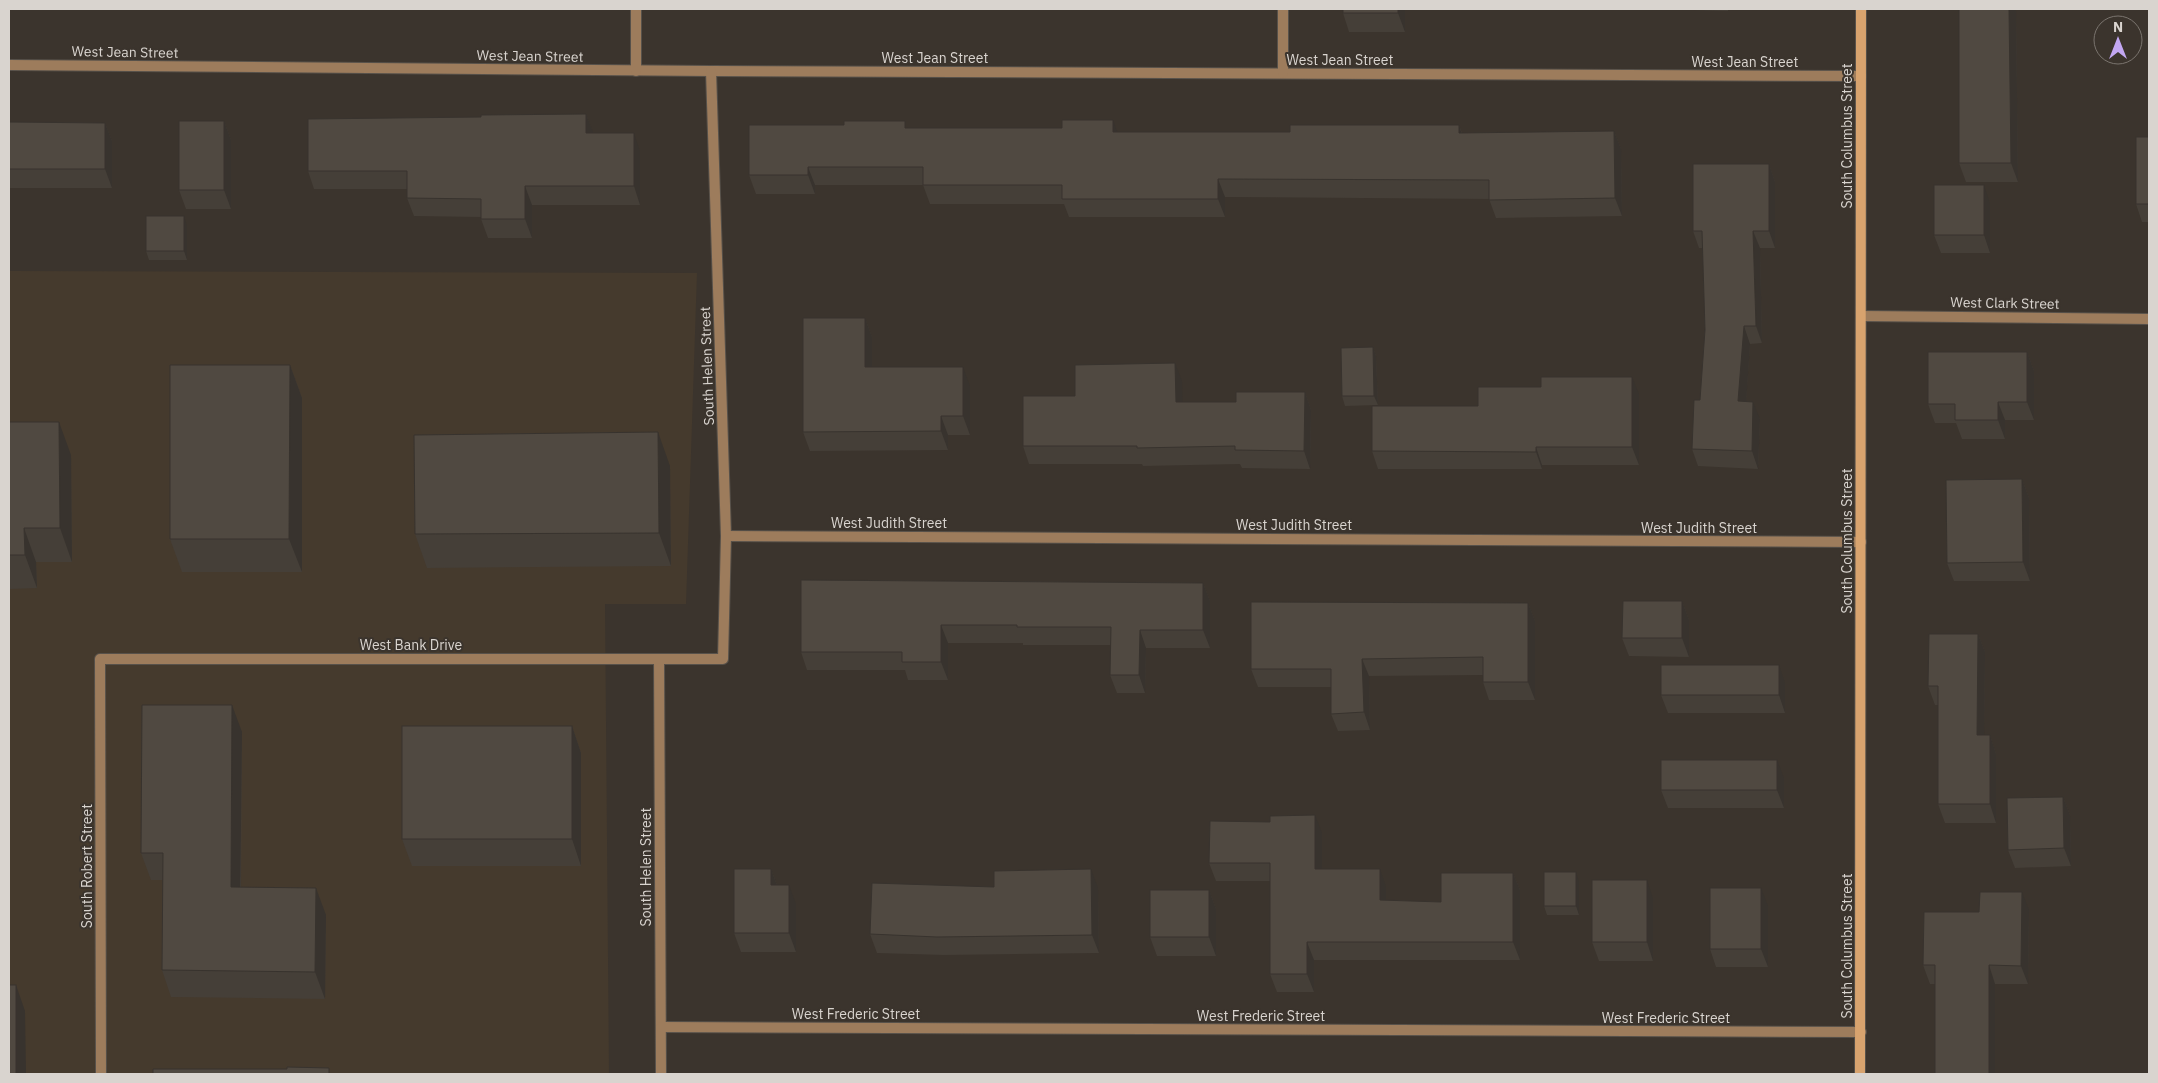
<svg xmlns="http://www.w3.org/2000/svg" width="2158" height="1083" font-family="'IBM Plex Sans',sans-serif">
	<rect width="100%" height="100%" fill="#3b342d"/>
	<path fill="#453a2d" d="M 9,271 L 697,273 L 686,604 L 605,604 L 609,1074 L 9,1074 Z"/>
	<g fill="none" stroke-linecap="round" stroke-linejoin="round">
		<defs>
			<g id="street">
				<path d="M 9,65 L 711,71 L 1861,76"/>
				<path d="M 636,71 L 636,9"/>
				<path d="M 1283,73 L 1283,9"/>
				<path d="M 1861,316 L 2149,319"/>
				<path d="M 726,536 L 1861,542"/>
				<path d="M 659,659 L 661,1074"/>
				<path d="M 661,1027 L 1861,1032"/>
				<path d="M 101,1074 L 100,659 L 723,659 L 726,536 L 711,71"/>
			</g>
			<path id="secondary" d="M 1860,1074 L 1861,9"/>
		</defs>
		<use href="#street" stroke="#57514a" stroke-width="12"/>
		<use href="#secondary" stroke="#57514a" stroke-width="12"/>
		<use href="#street" stroke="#9d7c5c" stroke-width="10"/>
		<use href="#secondary" stroke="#d8a36e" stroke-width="10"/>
	</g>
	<g fill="#453f38">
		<path d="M 1405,9 L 1405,32 L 1349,32 L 1343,13 Z"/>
		<path d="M 1658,9 L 1728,9 L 1728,11 Z"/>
		<path d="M 1959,9 L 2016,9 L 2018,182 L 1966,182 L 1959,163 Z"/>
		<path d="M 586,114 L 593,133 L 640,152 L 640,205 L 532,205 L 532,238 L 488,238 L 481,219 L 481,217 L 414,216 L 407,198 L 407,189 L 314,189 L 308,171 L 481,117 Z"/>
		<path d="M 224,121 L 231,140 L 231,209 L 186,209 L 179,190 Z"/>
		<path d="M 9,122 L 105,123 L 112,141 L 112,188 L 9,188 Z"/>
		<path d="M 844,125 L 908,128 L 1117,132 L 1290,132 L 1459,125 L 1462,133 L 1614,131 L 1621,149 L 1622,216 L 1496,218 L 1489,199 L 1225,197 L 1225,217 L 1069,217 L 1064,204 L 930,204 L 923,185 L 815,185 L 815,194 L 756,194 L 749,175 Z"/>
		<path d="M 2149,137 L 2149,222 L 2142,222 L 2136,204 Z"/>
		<path d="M 1769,164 L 1775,182 L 1775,248 L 1760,248 L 1762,343 L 1750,344 L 1746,402 L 1760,419 L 1758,469 L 1698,466 L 1692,449 L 1700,400 L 1705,330 L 1703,248 L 1699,248 L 1693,231 Z"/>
		<path d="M 1990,204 L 1990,253 L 1941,253 L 1934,235 Z"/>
		<path d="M 187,226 L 187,260 L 149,260 L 146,251 Z"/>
		<path d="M 865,318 L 872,337 L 872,367 L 970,386 L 970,435 L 948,435 L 948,450 L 810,451 L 803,432 Z"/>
		<path d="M 1373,347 L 1376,356 L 1378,405 L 1345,406 L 1342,396 Z"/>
		<path d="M 2027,352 L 2034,371 L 2034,420 L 2005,420 L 2005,439 L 1962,439 L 1956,423 L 1935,423 L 1928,404 Z"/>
		<path d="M 290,365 L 302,398 L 302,572 L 182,572 L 170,539 Z"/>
		<path d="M 1182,381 L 1182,402 L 1236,402 L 1305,392 L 1311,410 L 1310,469 L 1242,468 L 1240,464 L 1143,466 L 1142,464 L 1029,464 L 1023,446 L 1075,396 Z"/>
		<path d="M 1639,394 L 1639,465 L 1542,465 L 1542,469 L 1378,469 L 1372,451 L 1478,406 Z"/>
		<path d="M 9,422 L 71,455 L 72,562 L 36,562 L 37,588 L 9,589 Z"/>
		<path d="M 670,466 L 671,566 L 427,568 L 415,534 Z"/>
		<path d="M 2022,479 L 2029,498 L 2030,581 L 1954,581 L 1947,563 Z"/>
		<path d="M 801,580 L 1203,583 L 1210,601 L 1210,648 L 1146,648 L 1145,693 L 1117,693 L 1110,675 L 1111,645 L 1023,645 L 1023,643 L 948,643 L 948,680 L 908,680 L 905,670 L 807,670 L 801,652 Z"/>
		<path d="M 1682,601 L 1689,620 L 1689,657 L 1629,656 L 1622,638 Z"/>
		<path d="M 1528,603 L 1535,621 L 1535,700 L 1489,700 L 1483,682 L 1483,675 L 1369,676 L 1370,730 L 1338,731 L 1331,714 L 1331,687 L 1258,687 L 1251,669 Z"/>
		<path d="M 1978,634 L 1985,652 L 1984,735 L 1990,735 L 1996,754 L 1996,823 L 1945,823 L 1938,804 L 1938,705 L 1935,705 L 1928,686 Z"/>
		<path d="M 1785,683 L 1785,713 L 1668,713 L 1661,695 Z"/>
		<path d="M 572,726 L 581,753 L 581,866 L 412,866 L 402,839 Z"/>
		<path d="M 242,732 L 241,888 L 326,915 L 325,999 L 171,997 L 162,970 L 163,880 L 151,880 L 141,853 Z"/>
		<path d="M 1784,778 L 1784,808 L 1668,808 L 1661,790 Z"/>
		<path d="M 2063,797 L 2070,815 L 2071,866 L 2015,868 L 2008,850 Z"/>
		<path d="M 1322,833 L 1322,869 L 1386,887 L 1386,900 L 1441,902 L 1513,873 L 1520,890 L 1520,960 L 1314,960 L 1314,992 L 1277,992 L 1270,974 L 1270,881 L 1216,881 L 1209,863 Z"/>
		<path d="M 771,869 L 777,885 L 796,904 L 796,952 L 741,952 L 734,933 Z"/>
		<path d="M 1579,882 L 1579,915 L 1547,915 L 1544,906 Z"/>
		<path d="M 994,887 L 1098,888 L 1099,953 L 944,955 L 877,953 L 870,934 Z"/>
		<path d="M 1209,890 L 1216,909 L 1216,956 L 1157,956 L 1150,937 Z"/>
		<path d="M 1653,899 L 1653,961 L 1599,961 L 1592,942 Z"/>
		<path d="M 1768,906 L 1768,967 L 1716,967 L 1710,949 Z"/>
		<path d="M 2029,910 L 2028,984 L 1995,984 L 1995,1074 L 1935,984 L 1930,984 L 1923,965 L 1979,912 Z"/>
	</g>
	<g fill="#38332e">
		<path d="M 1398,9 L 1405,9 L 1405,32 L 1398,13 Z"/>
		<path d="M 2009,9 L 2016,9 L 2018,182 L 2011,163 Z"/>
		<path d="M 586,114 L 593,132 L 593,152 L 586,133 Z"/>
		<path d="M 1113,120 L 1120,139 L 1113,132 Z"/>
		<path d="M 224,121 L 231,140 L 231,209 L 224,190 Z"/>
		<path d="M 105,123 L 112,141 L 112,188 L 105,169 Z"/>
		<path d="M 1459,125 L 1465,144 L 1459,133 Z"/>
		<path d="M 1614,131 L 1621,149 L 1622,216 L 1615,198 Z"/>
		<path d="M 634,133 L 640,152 L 640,205 L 634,186 Z"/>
		<path d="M 1769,164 L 1775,182 L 1775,248 L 1769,231 Z"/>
		<path d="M 808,167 L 815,185 L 815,194 L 808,175 Z"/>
		<path d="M 1218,179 L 1225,197 L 1225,217 L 1218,199 Z"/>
		<path d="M 1984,185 L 1990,204 L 1990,253 L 1984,235 Z"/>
		<path d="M 525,186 L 532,205 L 532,238 L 525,219 Z"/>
		<path d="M 184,216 L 187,226 L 187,260 L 184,251 Z"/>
		<path d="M 1753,231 L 1760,248 L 1762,343 L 1756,326 Z"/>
		<path d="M 865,318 L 872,337 L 872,386 L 865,367 Z"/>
		<path d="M 1744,326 L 1750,344 L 1745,419 L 1738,401 Z"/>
		<path d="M 1373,347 L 1376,356 L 1378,405 L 1374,396 Z"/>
		<path d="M 2027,352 L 2034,371 L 2034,420 L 2027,402 Z"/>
		<path d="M 1175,363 L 1182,381 L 1183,420 L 1176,402 Z"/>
		<path d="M 290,365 L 302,398 L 302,572 L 289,539 Z"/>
		<path d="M 963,367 L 970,386 L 970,435 L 963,416 Z"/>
		<path d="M 1632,377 L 1639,394 L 1639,465 L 1632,447 Z"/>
		<path d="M 1305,392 L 1311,410 L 1310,469 L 1304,451 Z"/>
		<path d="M 1753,402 L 1760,419 L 1758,469 L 1752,451 Z"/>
		<path d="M 1998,402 L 2005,420 L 2005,439 L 1998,420 Z"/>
		<path d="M 941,416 L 948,435 L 948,450 L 941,431 Z"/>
		<path d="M 59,422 L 71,455 L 72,562 L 60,528 Z"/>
		<path d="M 658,432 L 670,466 L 671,566 L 659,533 Z"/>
		<path d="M 1536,447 L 1542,465 L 1542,469 L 1536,452 Z"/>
		<path d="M 2022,479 L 2029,498 L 2030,581 L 2023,562 Z"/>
		<path d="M 24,528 L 36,562 L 37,588 L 25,555 Z"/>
		<path d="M 1203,583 L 1210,601 L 1210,648 L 1203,630 Z"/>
		<path d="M 1682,601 L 1689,620 L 1689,657 L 1682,638 Z"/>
		<path d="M 1528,603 L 1535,621 L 1535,700 L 1528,682 Z"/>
		<path d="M 941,625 L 948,643 L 948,680 L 941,662 Z"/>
		<path d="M 1140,630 L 1146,648 L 1145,693 L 1139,675 Z"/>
		<path d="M 1978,634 L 1985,652 L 1984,754 L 1977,735 Z"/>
		<path d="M 1362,659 L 1369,676 L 1370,730 L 1364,712 Z"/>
		<path d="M 1779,665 L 1785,683 L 1785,713 L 1779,695 Z"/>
		<path d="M 232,705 L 242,732 L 240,914 L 231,887 Z"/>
		<path d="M 572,726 L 581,753 L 581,866 L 572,839 Z"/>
		<path d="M 1990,735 L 1996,754 L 1996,823 L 1990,804 Z"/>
		<path d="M 1777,760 L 1784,778 L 1784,808 L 1777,790 Z"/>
		<path d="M 2063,797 L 2070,815 L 2071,866 L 2064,848 Z"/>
		<path d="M 1315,815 L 1322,833 L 1322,887 L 1315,869 Z"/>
		<path d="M 771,869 L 778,888 L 771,885 Z"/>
		<path d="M 1091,869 L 1098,888 L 1099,953 L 1092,935 Z"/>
		<path d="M 1380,869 L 1386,887 L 1386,918 L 1380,900 Z"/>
		<path d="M 1576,872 L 1579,882 L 1579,915 L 1576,906 Z"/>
		<path d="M 1513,873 L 1520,890 L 1520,960 L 1513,942 Z"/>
		<path d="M 1647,880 L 1653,899 L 1653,961 L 1647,942 Z"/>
		<path d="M 789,885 L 796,904 L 796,952 L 789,933 Z"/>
		<path d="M 316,888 L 326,915 L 325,999 L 315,972 Z"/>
		<path d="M 1761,888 L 1768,906 L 1768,967 L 1761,949 Z"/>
		<path d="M 1209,890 L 1216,909 L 1216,956 L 1209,937 Z"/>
		<path d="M 2022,892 L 2029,910 L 2028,984 L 2021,966 Z"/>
		<path d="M 1307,942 L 1314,960 L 1314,992 L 1307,974 Z"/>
		<path d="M 1989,965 L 1995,984 L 1995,1074 L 1989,1074 Z"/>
		<path d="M 16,985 L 25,1011 L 26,1074 L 16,1074 Z"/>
	</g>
	<g fill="#504941" stroke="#38332e">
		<rect x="1343" y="9" width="55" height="4"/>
		<path d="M 1959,9 L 2009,9 L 2011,163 L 1959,163 Z"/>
		<path d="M 586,114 L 586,133 L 634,133 L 634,186 L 525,186 L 525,219 L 481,219 L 481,199 L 407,198 L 407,171 L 308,171 L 308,119 L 481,117 L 481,115 Z"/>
		<path d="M 1062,120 L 1113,120 L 1113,132 L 1290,132 L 1290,125 L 1459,125 L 1459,133 L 1614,131 L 1615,198 L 1489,200 L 1489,180 L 1218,179 L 1218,199 L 1062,199 L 1062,185 L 923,185 L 923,167 L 808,167 L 808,175 L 749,175 L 749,125 L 844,125 L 844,121 L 905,121 L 905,128 L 1062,128 Z"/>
		<rect x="179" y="121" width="45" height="69"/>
		<path d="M 9,122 L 105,123 L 105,169 L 9,169 Z"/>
		<rect x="2136" y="137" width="13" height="67"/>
		<path d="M 1693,164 L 1769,164 L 1769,231 L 1753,231 L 1756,326 L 1744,326 L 1738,401 L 1753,402 L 1752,451 L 1692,449 L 1694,400 L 1700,400 L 1705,330 L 1702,231 L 1693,231 Z"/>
		<rect x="1934" y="185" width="50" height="50"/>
		<rect x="146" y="216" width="38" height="35"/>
		<path d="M 803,318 L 865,318 L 865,367 L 963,367 L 963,416 L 941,416 L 941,431 L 803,432 Z"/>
		<path d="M 1373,347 L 1374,396 L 1342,396 L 1341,348 Z"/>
		<path d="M 1928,352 L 2027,352 L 2027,402 L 1998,402 L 1998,420 L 1955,420 L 1955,404 L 1928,404 Z"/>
		<path d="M 1175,363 L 1176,402 L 1236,402 L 1236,392 L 1305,392 L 1304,451 L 1235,450 L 1235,446 L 1137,448 L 1137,446 L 1023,446 L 1023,396 L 1075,396 L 1075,365 Z"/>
		<path d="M 170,365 L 290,365 L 289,539 L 170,539 Z"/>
		<path d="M 1541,377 L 1632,377 L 1632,447 L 1536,447 L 1536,452 L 1372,451 L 1372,406 L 1478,406 L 1478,387 L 1541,387 Z"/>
		<path d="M 9,422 L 59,422 L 60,528 L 24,528 L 25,555 L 9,555 Z"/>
		<path d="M 658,432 L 659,533 L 415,534 L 414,435 Z"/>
		<path d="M 2022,479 L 2023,562 L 1947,563 L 1946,480 Z"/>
		<path d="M 801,580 L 1203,583 L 1203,630 L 1140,630 L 1139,675 L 1110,675 L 1111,627 L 1017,627 L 1017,625 L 941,625 L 941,662 L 902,662 L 902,652 L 801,652 Z"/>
		<path d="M 1623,601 L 1682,601 L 1682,638 L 1622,638 Z"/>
		<path d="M 1251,602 L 1528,603 L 1528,682 L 1483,682 L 1483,657 L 1362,659 L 1364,712 L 1331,714 L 1331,669 L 1251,669 Z"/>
		<path d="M 1929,634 L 1978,634 L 1977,735 L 1990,735 L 1990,804 L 1938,804 L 1938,686 L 1928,686 Z"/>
		<rect x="1661" y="665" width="118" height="30"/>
		<path d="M 142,705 L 232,705 L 231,887 L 316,888 L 315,972 L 162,970 L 163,853 L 141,853 Z"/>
		<rect x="402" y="726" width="170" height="113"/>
		<rect x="1661" y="760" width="116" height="30"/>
		<path d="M 2063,797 L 2064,848 L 2008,850 L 2007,798 Z"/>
		<path d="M 1315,815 L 1315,869 L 1380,869 L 1380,900 L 1441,902 L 1441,873 L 1513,873 L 1513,942 L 1307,942 L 1307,974 L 1270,974 L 1270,863 L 1209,863 L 1210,821 L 1270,822 L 1270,816 Z"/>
		<path d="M 734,869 L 771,869 L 771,885 L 789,885 L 789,933 L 734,933 Z"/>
		<path d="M 1091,869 L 1092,935 L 937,937 L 870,934 L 872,883 L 994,887 L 994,871 Z"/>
		<rect x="1544" y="872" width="32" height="34"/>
		<rect x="1592" y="880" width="55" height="62"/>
		<rect x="1710" y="888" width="51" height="61"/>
		<rect x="1150" y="890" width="59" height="47"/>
		<path d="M 1980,892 L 2022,892 L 2021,966 L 1989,965 L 1989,1074 L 1935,1074 L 1935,965 L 1923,965 L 1924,912 L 1979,912 Z"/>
		<rect x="9" y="985" width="7" height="89"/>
		<path d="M 287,1067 L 329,1068 L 329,1074 L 153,1074 L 153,1069 L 287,1069 Z"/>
	</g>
	<g text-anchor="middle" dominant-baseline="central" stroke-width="4" stroke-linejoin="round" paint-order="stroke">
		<g font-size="14" fill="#d9d4cf" stroke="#3b342d">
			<text transform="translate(125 52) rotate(1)">West Jean Street</text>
			<text transform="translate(530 56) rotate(1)">West Jean Street</text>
			<text x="935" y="58">West Jean Street</text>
			<text x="1340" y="60">West Jean Street</text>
			<text x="1745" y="62">West Jean Street</text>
			<text transform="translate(1847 136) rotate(-90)">South Columbus Street</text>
			<text transform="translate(2005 303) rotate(1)">West Clark Street</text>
			<text transform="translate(707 366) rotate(-92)">South Helen Street</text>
			<text x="889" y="523">West Judith Street</text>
			<text x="1294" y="525">West Judith Street</text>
			<text x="1699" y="528">West Judith Street</text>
			<text transform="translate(1847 541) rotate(-90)">South Columbus Street</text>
			<text x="411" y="645">West Bank Drive</text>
			<text transform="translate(87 866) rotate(-90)">South Robert Street</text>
			<text transform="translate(646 867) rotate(-90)">South Helen Street</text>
			<text transform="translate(1847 946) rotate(-90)">South Columbus Street</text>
			<text x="856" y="1014">West Frederic Street</text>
			<text x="1261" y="1016">West Frederic Street</text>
			<text x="1666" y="1018">West Frederic Street</text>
		</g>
	</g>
	<rect width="2158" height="1083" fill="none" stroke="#d9d4cf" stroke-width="20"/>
	<g transform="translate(2118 40)"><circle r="24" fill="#3b342d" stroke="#7a746e"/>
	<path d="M0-4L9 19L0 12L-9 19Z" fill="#c3a7f2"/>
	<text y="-8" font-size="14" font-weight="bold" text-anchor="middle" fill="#d9d4cf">N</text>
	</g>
</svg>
